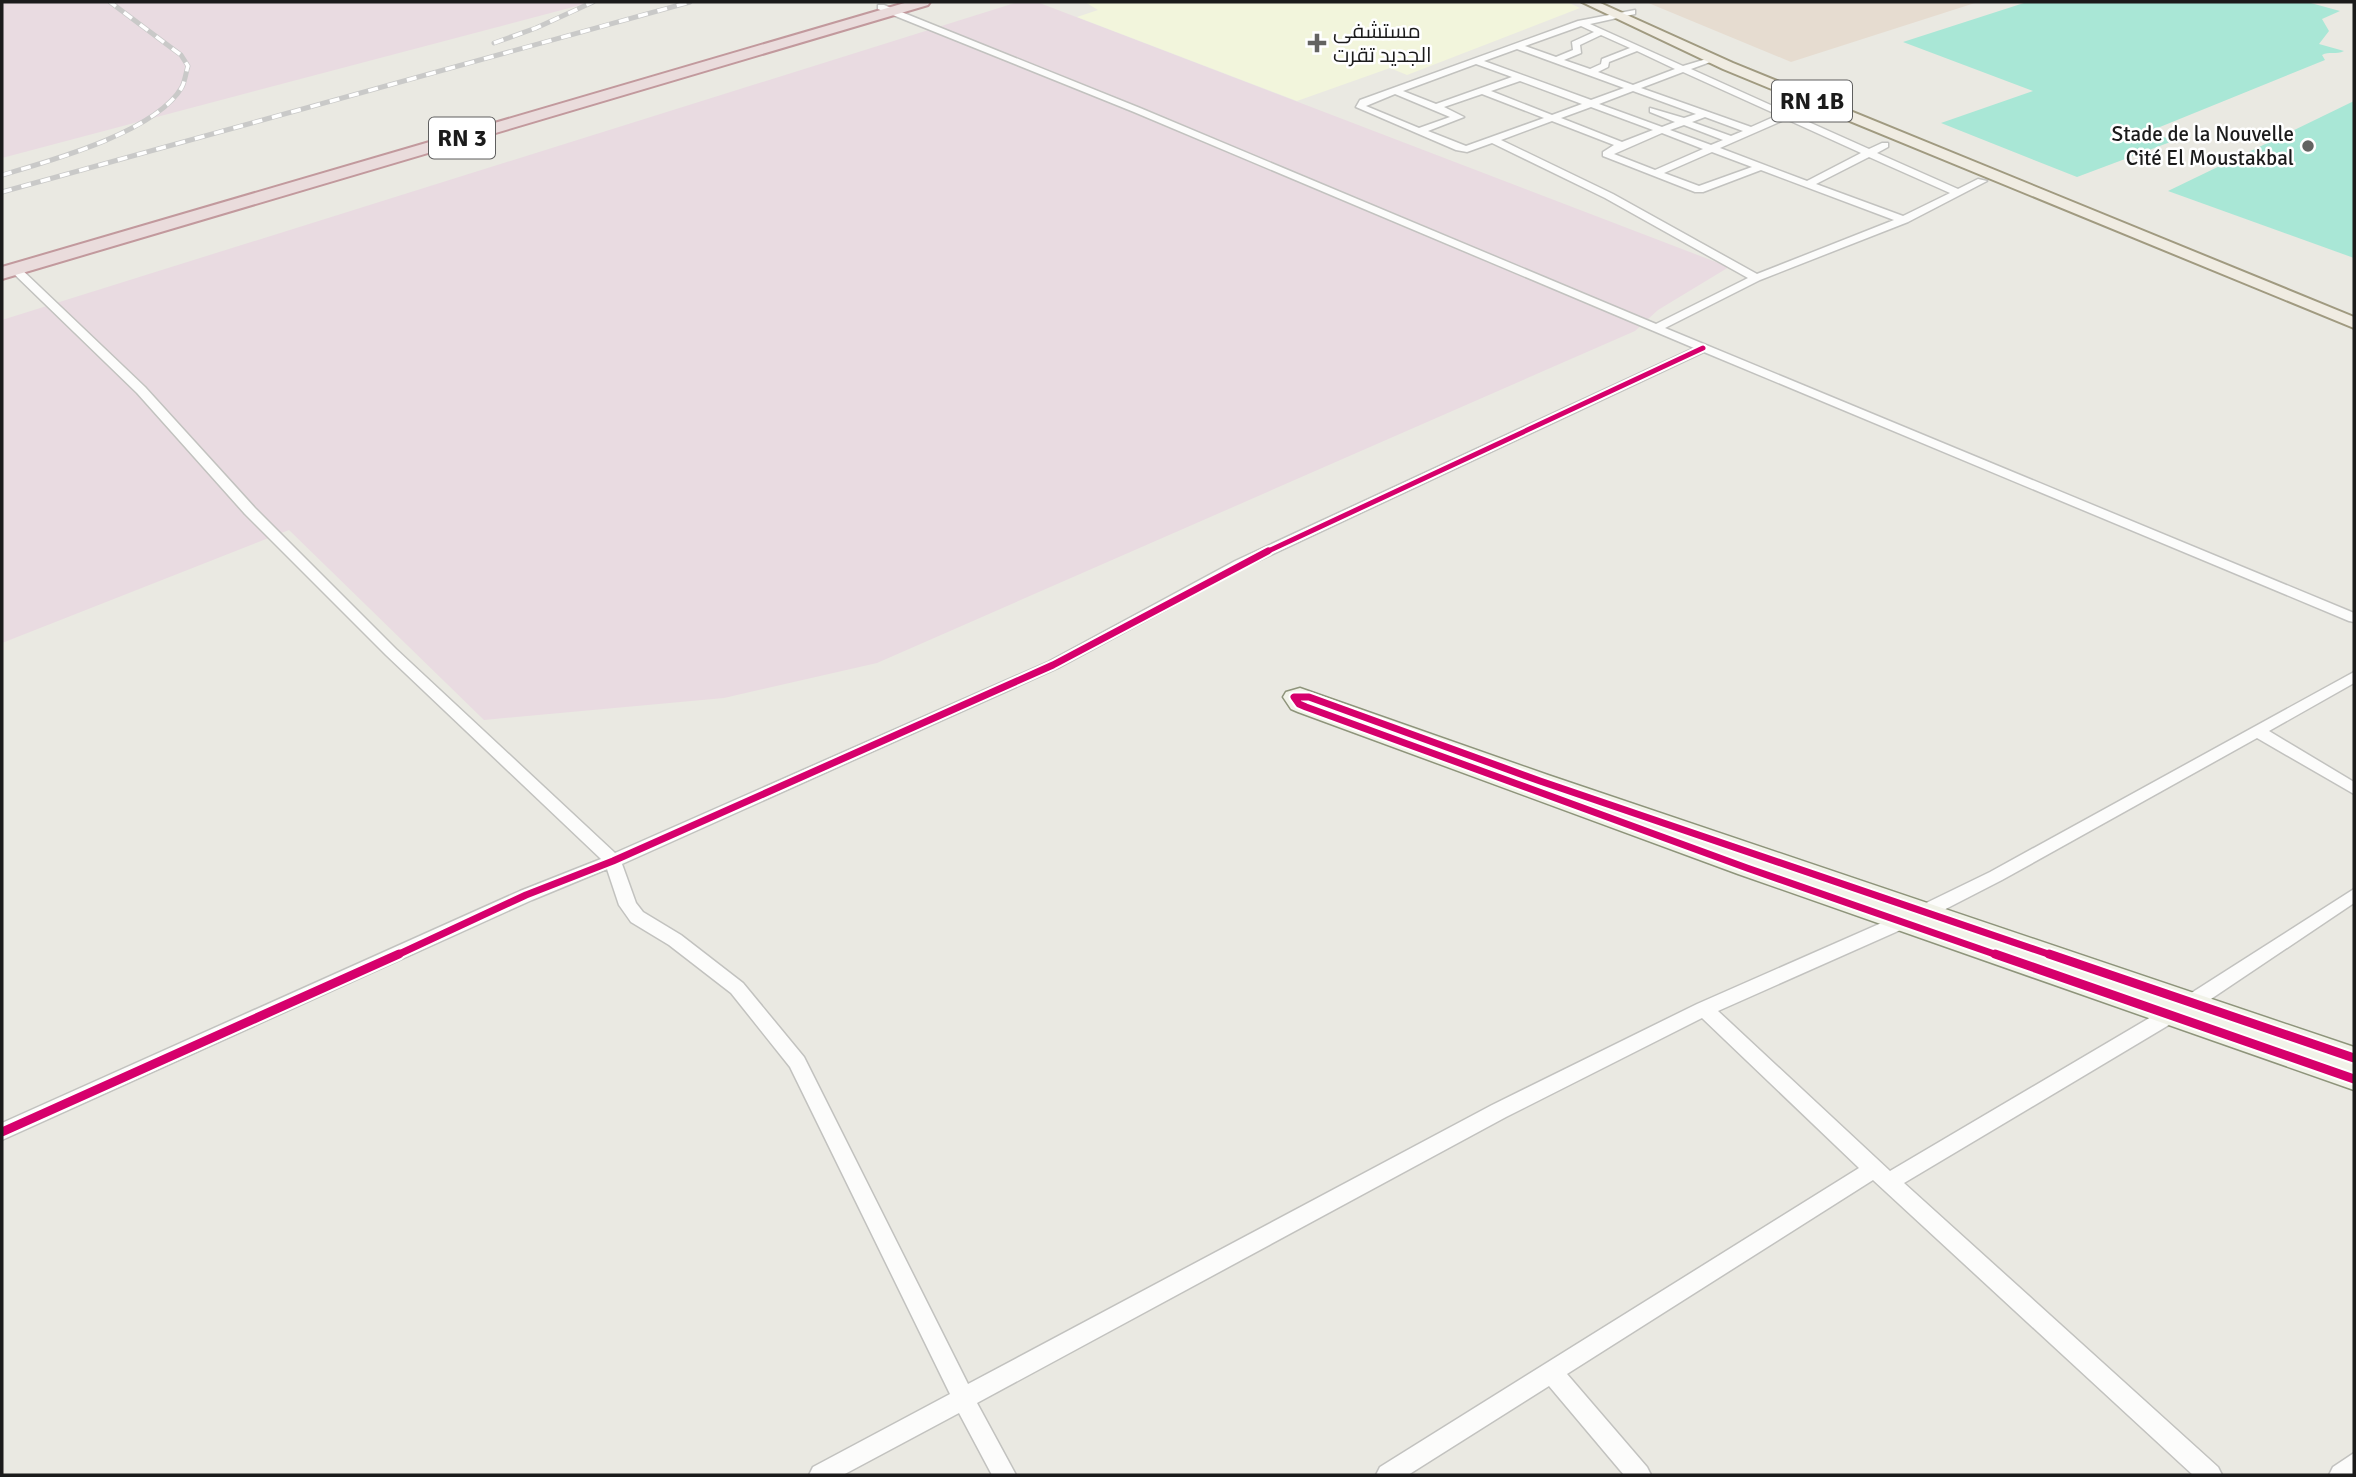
<svg xmlns="http://www.w3.org/2000/svg" width="2356" height="1477" font-family="Signika,Cairo,sans-serif">
	<rect width="100%" height="100%" fill="#eae9e2"/>
	<g fill="#e9dbe1">
		<path d="M 2,2 L 592,2 L 2,158 Z"/>
		<path d="M 1018,2 L 1037,2 L 1729,267 L 1658,310 L 1635,331 L 877,663 L 724,698 L 484,720 L 289,530 L 2,643 L 2,320 Z"/>
	</g>
	<path fill="#f2f5dc" d="M 1085,2 L 1567,2 L 1580,8 L 1407,75 L 1390,68 L 1297,101 L 1077,17 L 1098,10 Z"/>
	<path fill="#e6dcd0" d="M 1646,2 L 1978,2 L 1791,62 Z"/>
	<g fill="#a9e7d6">
		<path d="M 2027,2 L 2307,2 L 2340,11 L 2322,19 L 2329,31 L 2319,44 L 2344,51 C 2336,55 2329,51 2322,55 L 2325,60 L 2150,131 L 2173,141 L 2077,177 L 1941,123 L 2033,91 L 1903,42 Z"/>
		<path d="M 2354,101 L 2354,258 L 2168,191 Z"/>
	</g>
	<g fill="none" stroke-linecap="round" stroke-linejoin="round">
		<defs>
			<g id="street">
				<path d="M 878,5 L 884,5 L 1140,108 L 1656,324 L 1748,278 L 1605,198 L 1492,143 L 1467,152 L 1456,150 L 1356,107 L 1360,100 L 1578,21 L 1635,10 L 1635,14 L 1590,24 L 1683,66 L 1713,57 L 1713,61 L 1691,69 L 1786,112 L 1805,106 L 1805,110 L 1793,115 L 1869,149 L 1882,143 L 1888,143 L 1888,147 L 1877,153 L 1958,189 L 1978,179 L 1987,181 L 1908,222 L 1760,280 L 1665,328 L 2354,613 L 2354,622 L 2349,621 L 1704,352 L 1245,567 L 1058,668 L 622,864 L 636,903 L 643,912 L 681,935 L 743,983 L 804,1057 L 968,1384 L 1492,1105 L 1697,1004 L 1920,906 L 1990,872 L 2354,672 L 2354,683 L 2269,731 L 2354,782 L 2354,794 L 2257,738 L 2002,880 L 1932,916 L 1718,1011 L 1890,1171 L 2185,997 L 2354,889 L 2354,903 L 2199,1007 L 1904,1183 L 2218,1467 L 2222,1475 L 2193,1475 L 1873,1180 L 1567,1374 L 1647,1467 L 1651,1475 L 1624,1475 L 1549,1386 L 1408,1475 L 1376,1475 L 1380,1467 L 1859,1168 L 1702,1018 L 1506,1117 L 977,1403 L 1016,1475 L 992,1475 L 959,1413 L 843,1475 L 809,1475 L 813,1467 L 950,1394 L 790,1067 L 731,993 L 669,945 L 631,922 L 619,905 L 607,869 L 532,900 L 2,1140 L 2,1123 L 520,891 L 601,859 L 386,655 L 245,514 L 137,393 L 11,271 L 11,267 L 19,267 L 145,387 L 255,508 L 396,649 L 615,853 L 1048,662 L 1235,561 L 1694,348 L 1134,112 L 878,9 ZM 1581,26 L 1594,32 L 1572,42 L 1573,50 L 1556,57 L 1525,46 ZM 1601,35 L 1630,48 L 1602,59 L 1601,64 L 1590,69 L 1564,60 L 1581,53 L 1580,45 ZM 1517,49 L 1624,88 L 1591,100 L 1484,61 ZM 1637,51 L 1675,69 L 1633,85 L 1598,72 L 1608,67 L 1609,62 ZM 1476,64 L 1512,77 L 1436,104 L 1403,91 ZM 1683,72 L 1778,115 L 1751,127 L 1641,88 ZM 1520,81 L 1582,104 L 1552,115 L 1491,91 ZM 1633,91 L 1696,114 L 1684,118 L 1650,108 L 1650,112 L 1675,122 L 1662,127 L 1599,104 ZM 1395,94 L 1450,117 L 1419,128 L 1366,106 ZM 1482,94 L 1544,118 L 1466,146 L 1428,131 L 1464,117 L 1444,107 ZM 1591,107 L 1653,130 L 1622,142 L 1561,118 ZM 1705,117 L 1743,131 L 1731,136 L 1692,122 ZM 1786,119 L 1861,153 L 1807,181 L 1720,148 ZM 1552,121 L 1614,145 L 1603,152 L 1603,156 L 1695,192 L 1703,192 L 1761,170 L 1894,220 L 1757,274 L 1613,194 L 1501,140 ZM 1684,125 L 1723,140 L 1711,145 L 1670,130 ZM 1662,133 L 1703,149 L 1655,170 L 1614,154 ZM 1712,152 L 1752,167 L 1699,186 L 1664,173 ZM 1869,157 L 1950,193 L 1903,216 L 1816,184 Z"/>
				<path d="M 2354,1453 L 2354,1475 L 2329,1475 L 2333,1467 Z"/>
			</g>
			<path id="secondary" d="M 1300,688 L 1548,775 L 2354,1047 L 2354,1090 L 1738,874 L 1298,712 L 1291,709 L 1283,697 L 1286,692 Z"/>
			<path id="primary" d="M 1582,2 L 1598,2 L 1733,63 L 2354,317 L 2354,328 L 1723,69 Z"/>
			<path id="highway" d="M 908,2 L 930,2 L 928,5 L 2,279 L 2,267 Z"/>
		</defs>
		<use href="#street" stroke="#c2c2bf" stroke-width="3"/>
		<use href="#secondary" stroke="#8e947b" stroke-width="3"/>
		<use href="#primary" stroke="#a09a80" stroke-width="4"/>
		<use href="#highway" stroke="#c2999d" stroke-width="4"/>
		<use href="#street" fill="#fcfcfb" fill-rule="evenodd"/>
		<use href="#secondary" fill="#f1f2e8" fill-rule="evenodd"/>
		<use href="#primary" fill="#f0ece2" fill-rule="evenodd"/>
		<use href="#highway" fill="#eadcdc" fill-rule="evenodd"/>
		<defs>
			<g id="rail">
				<path d="M 494,43 L 536,28 L 593,2"/>
				<path d="M 2,175 C 50,161 156,132 182,87 C 185,81 186,72 188,66 L 181,55 L 110,2"/>
				<path d="M 2,192 L 690,2"/>
			</g>
		</defs>
		<use href="#rail" stroke="#c9c9c8" stroke-width="5"/>
		<use href="#rail" stroke="#fff" stroke-width="3.5" stroke-dasharray="10" stroke-linecap="butt"/>
		<defs>
			<path id="cycleway-far2" d="M 1264,553 L 1703,348"/>
			<g id="cycleway-far1">
				<path d="M 395,956 L 526,895 L 613,861 L 1053,665 L 1268,551"/>
				<path d="M 2000,956 L 1747,868 L 1306,707 L 1299,704 L 1294,697 L 1309,697 L 1540,781 L 2054,956"/>
			</g>
			<g id="cycleway">
				<path d="M 1995,954 L 2354,1079"/>
				<path d="M 2049,954 L 2354,1058"/>
				<path d="M 2,1132 L 399,954"/>
			</g>
		</defs>
		<use href="#cycleway-far2" stroke="#fff" stroke-width="9"/>
		<use href="#cycleway-far1" stroke="#fff" stroke-width="11"/>
		<use href="#cycleway" stroke="#fff" stroke-width="13"/>
		<use href="#cycleway-far2" stroke="#d6006c" stroke-width="5"/>
		<use href="#cycleway-far1" stroke="#d6006c" stroke-width="7"/>
		<use href="#cycleway" stroke="#d6006c" stroke-width="9"/>
	</g>
	<g fill="#636361" stroke="#fff" stroke-width="2.5">
		<path d="M1313.5 32.5h7v7h7v7h-7v7h-7v-7h-7v-7h7z"/>
		<circle cx="2308" cy="146" r="7"/>
	</g>
	<g text-anchor="middle" dominant-baseline="central" stroke-width="5" stroke-linejoin="round" paint-order="stroke">
		<g font-size="21" fill="#1b1b1b" stroke="#fff" text-anchor="start">
			<text x="1333" y="31">مستشفى<tspan x="1333" dy="24">الجديد تقرت</tspan></text>
			<text x="2294" y="134" text-anchor="end">Stade de la Nouvelle<tspan x="2294" dy="24">Cité El Moustakbal</tspan></text>
		</g>
		<g fill="#fff" stroke="#5f5f5f" stroke-width="2">
			<rect x="1772" y="80.5" width="80" height="41" rx="5"/>
			<rect x="429" y="117.5" width="66" height="41" rx="5"/>
		</g>
		<g font-size="24" font-weight="bold" fill="#1b1b1b">
			<text x="1812" y="101">RN 1B</text>
			<text x="462" y="138">RN 3</text>
		</g>
	</g>
	<rect width="2356" height="1477" fill="none" stroke="#1b1b1b" stroke-width="7"/>
</svg>
